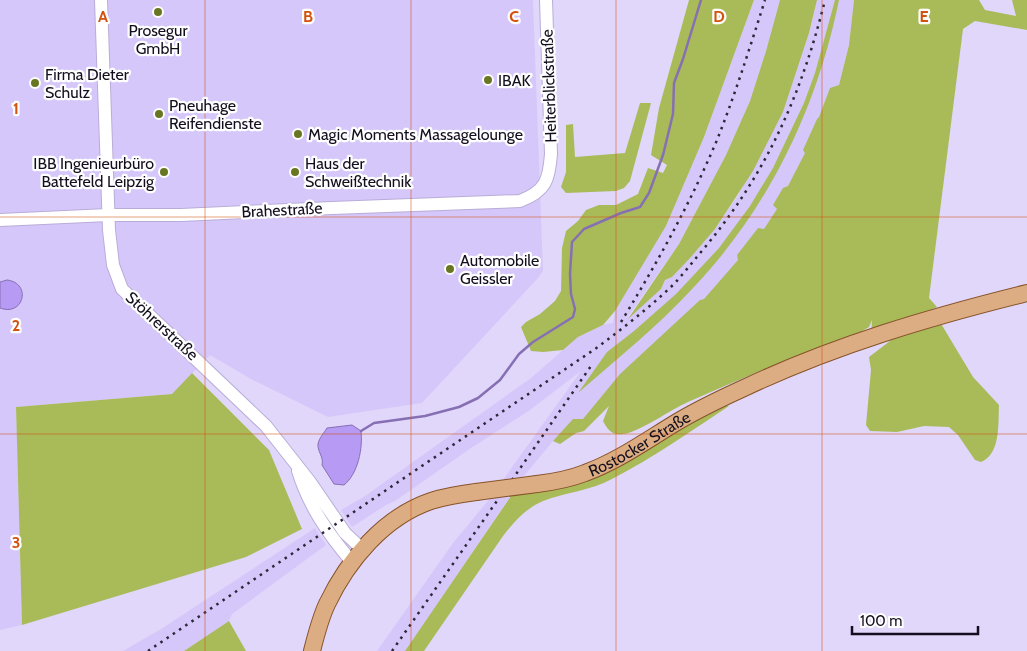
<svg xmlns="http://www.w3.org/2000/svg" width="1027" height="651" font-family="Cabin,sans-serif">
	<rect width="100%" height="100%" fill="#e1d7fa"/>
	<g fill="#d6c7fa">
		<path d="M 0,0 L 533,0 L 543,271 L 538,278 L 422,403 L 328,417 L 251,379 L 210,355 L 172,394 L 16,407 L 22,625 L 0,630 Z"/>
		<path d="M 754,0 L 780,0 L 766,51 L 750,101 L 726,155 L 679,244 L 627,318 L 661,289 L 665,280 L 672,277 L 691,257 L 715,229 L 739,194 L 783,112 L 809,33 L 817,0 L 854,0 L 849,45 L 839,85 L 766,236 L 584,431 L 576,433 L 560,444 L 553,441 L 524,476 L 405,651 L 377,651 L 453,543 L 487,502 L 581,371 L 530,410 L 471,448 L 395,501 L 386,505 L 352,527 L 341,510 L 365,496 L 531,378 L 578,337 L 603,325 L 613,323 L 615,311 L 666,226 L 704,137 Z"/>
		<path d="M 315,528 L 326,545 L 232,614 L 229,621 L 184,651 L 123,651 L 161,629 Z"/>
	</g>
	<g fill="#a9bb59">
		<path d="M 689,0 L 754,0 L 704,137 L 666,226 L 615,311 L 603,325 L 578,337 L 563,350 L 543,352 L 531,351 L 521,327 L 526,322 L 540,314 L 555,301 L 561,291 L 562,248 L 566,231 L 578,221 L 586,210 L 599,205 L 616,205 L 638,194 L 648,168 L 663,173 L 667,165 L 651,155 L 659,108 Z"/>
		<path d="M 780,0 L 817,0 L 809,33 L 783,112 L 753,171 L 715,229 L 691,257 L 672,277 L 665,280 L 661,289 L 628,319 L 679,244 L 726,155 L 750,101 L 766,51 Z"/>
		<path d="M 835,0 L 839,0 C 817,108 769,208 693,288 C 658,326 617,359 578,393 L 607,352 L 634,331 L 676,294 L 719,248 L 750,206 L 773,168 L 804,103 L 815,73 Z"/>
		<path d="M 854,0 L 979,0 L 985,10 L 1016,16 L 1012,0 L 1027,0 L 1027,30 L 975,21 L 963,29 L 929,298 L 937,307 L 871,337 L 872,320 L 869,327 L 859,333 C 801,354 744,377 688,402 C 670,410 640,432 623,434 C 612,436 607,429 603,421 L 609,406 L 584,431 L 576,433 L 560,444 L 553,441 L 573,419 L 583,419 L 620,374 L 700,300 L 704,299 L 738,260 L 737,255 L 758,228 L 764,229 L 777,209 L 773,205 L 783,188 L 788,186 L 805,153 L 803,150 L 817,119 L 819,117 L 830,88 L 839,85 L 849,45 Z"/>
		<path d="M 640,103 L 651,103 L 630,181 L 624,188 L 616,191 L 566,193 L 561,187 L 566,172 L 566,125 L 573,124 L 575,157 L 625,153 Z"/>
		<path d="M 940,322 L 973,377 L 999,405 C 998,423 1001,454 981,462 L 975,460 L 958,435 L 949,427 L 924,426 L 897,432 L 870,431 L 866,425 L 871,370 L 869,357 L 903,331 Z"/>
		<path d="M 192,373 L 269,450 L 302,529 L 246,557 L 22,625 L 16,407 L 172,394 Z"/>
		<path d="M 722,404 L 729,406 C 691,431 653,458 612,479 C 590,491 566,492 543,501 C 526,508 514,522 503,536 L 424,651 L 405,651 L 511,496 L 561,485 Z"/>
		<path d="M 229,621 L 246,651 L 184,651 Z"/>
	</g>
	<g fill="#b79af3" stroke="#8670b3">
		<path d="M 7,280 C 32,283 24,317 0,308 L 0,282 Z"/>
		<path d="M 352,425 L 361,431 C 363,448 358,474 344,485 L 334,484 L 322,465 C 324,457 317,451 318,444 C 319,438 324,433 327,428 Z"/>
	</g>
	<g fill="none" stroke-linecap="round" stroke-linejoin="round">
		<path stroke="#8670b3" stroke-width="2.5" d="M 361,431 L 374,423 L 425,416 L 459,407 L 478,398 L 500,380 L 519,354 L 533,342 L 573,317 L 575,309 L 571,294 L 570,274 L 572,242 L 584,229 L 621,213 L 640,207 L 649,193 L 663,155 L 673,114 L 674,83 L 683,59 L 701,0"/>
		<defs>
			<g id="minor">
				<path d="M 101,0 L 109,230 L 113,265 L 122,289 L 266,426 L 310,482 L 345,533 L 362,549"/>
				<path d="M 0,220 L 108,215 L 181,215 L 332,208 L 520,201 C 546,191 549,180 551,154 L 546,0"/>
				<path d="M 298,471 C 309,506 328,534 352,562"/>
			</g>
			<g id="major">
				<path id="s1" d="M 537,484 C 553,482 570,479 585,473 C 618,461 647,440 677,422 C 699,409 722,398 744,388 C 835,345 930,317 1027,293"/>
				<path d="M 312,651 C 316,635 320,619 327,604 C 348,560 384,517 431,501 C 446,496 461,494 476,492"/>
			</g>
		</defs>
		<use href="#minor" stroke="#b9add8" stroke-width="14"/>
		<use href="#major" stroke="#875229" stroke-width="18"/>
		<use href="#minor" stroke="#fff" stroke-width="12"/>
		<use href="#major" stroke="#dcad83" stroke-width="16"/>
		<g stroke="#2d2738" stroke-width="2.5" stroke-dasharray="2.5 5" stroke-linecap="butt">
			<path d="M 621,322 C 657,263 690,204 717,140 C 735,95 750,47 765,0"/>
			<path d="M 512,480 L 591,366"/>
			<path d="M 148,651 L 595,349 C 622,329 649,308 674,284 C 685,272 695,259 706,246 C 767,172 802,93 825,0"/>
			<path d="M 392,651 L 499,498"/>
		</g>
		<defs>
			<path id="major-bridge" d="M 476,492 L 537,484"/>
		</defs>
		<use href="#major-bridge" stroke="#875229" stroke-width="18" stroke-linecap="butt"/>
		<use href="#major-bridge" stroke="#dcad83" stroke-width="16"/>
	</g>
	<path fill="none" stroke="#d3520e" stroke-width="1" stroke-opacity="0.55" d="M 205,0 L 205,651M 411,0 L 411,651M 616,0 L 616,651M 822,0 L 822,651M 0,217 L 1027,217M 0,434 L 1027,434"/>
	<g fill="#687622" stroke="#fefefe" stroke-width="2">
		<circle cx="158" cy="12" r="5"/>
		<circle cx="488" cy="80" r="5"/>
		<circle cx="35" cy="83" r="5"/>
		<circle cx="159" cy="114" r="5"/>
		<circle cx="298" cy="134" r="5"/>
		<circle cx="164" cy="172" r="5"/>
		<circle cx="295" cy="172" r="5"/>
		<circle cx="450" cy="269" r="5"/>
	</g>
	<g text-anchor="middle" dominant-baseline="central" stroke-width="4.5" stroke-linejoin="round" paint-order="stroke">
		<g font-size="16" fill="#130e1d" stroke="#fefefe" text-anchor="start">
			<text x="158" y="30" text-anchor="middle">Prosegur<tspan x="158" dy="18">GmbH</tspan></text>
			<text x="45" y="74">Firma Dieter<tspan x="45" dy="18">Schulz</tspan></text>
			<text x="498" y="80">IBAK</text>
			<text x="169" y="105">Pneuhage<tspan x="169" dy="18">Reifendienste</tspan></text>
			<text x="308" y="134">Magic Moments Massagelounge</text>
			<text x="154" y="163" text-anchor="end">IBB Ingenieurbüro<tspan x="154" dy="18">Battefeld Leipzig</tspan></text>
			<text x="305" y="163">Haus der<tspan x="305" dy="18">Schweißtechnik</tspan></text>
			<text x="460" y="260">Automobile<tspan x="460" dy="18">Geissler</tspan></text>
		</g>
		<g font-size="16" fill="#130e1d" stroke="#fefefe">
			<text transform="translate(549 86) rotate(-92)">Heiterblickstraße</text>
			<text transform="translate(282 210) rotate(-3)">Brahestraße</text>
			<text transform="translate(162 326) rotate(43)">Stöhrerstraße</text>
			<text stroke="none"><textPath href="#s1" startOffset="111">Rostocker Straße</textPath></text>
		</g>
	</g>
	<g font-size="16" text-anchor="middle" font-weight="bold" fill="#d3520e" stroke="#fefefe" stroke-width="4.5" stroke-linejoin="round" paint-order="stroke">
		<text x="103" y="22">A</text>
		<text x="308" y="22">B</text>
		<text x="514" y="22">C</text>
		<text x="719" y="22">D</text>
		<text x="924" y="22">E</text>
		<text x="16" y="114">1</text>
		<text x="16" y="331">2</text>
		<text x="16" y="548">3</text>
	</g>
	<path d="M852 626v8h126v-8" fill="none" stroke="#130e1d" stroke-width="2.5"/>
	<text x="860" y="626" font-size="15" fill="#130e1d" stroke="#fefefe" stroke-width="4" paint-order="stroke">100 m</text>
</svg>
